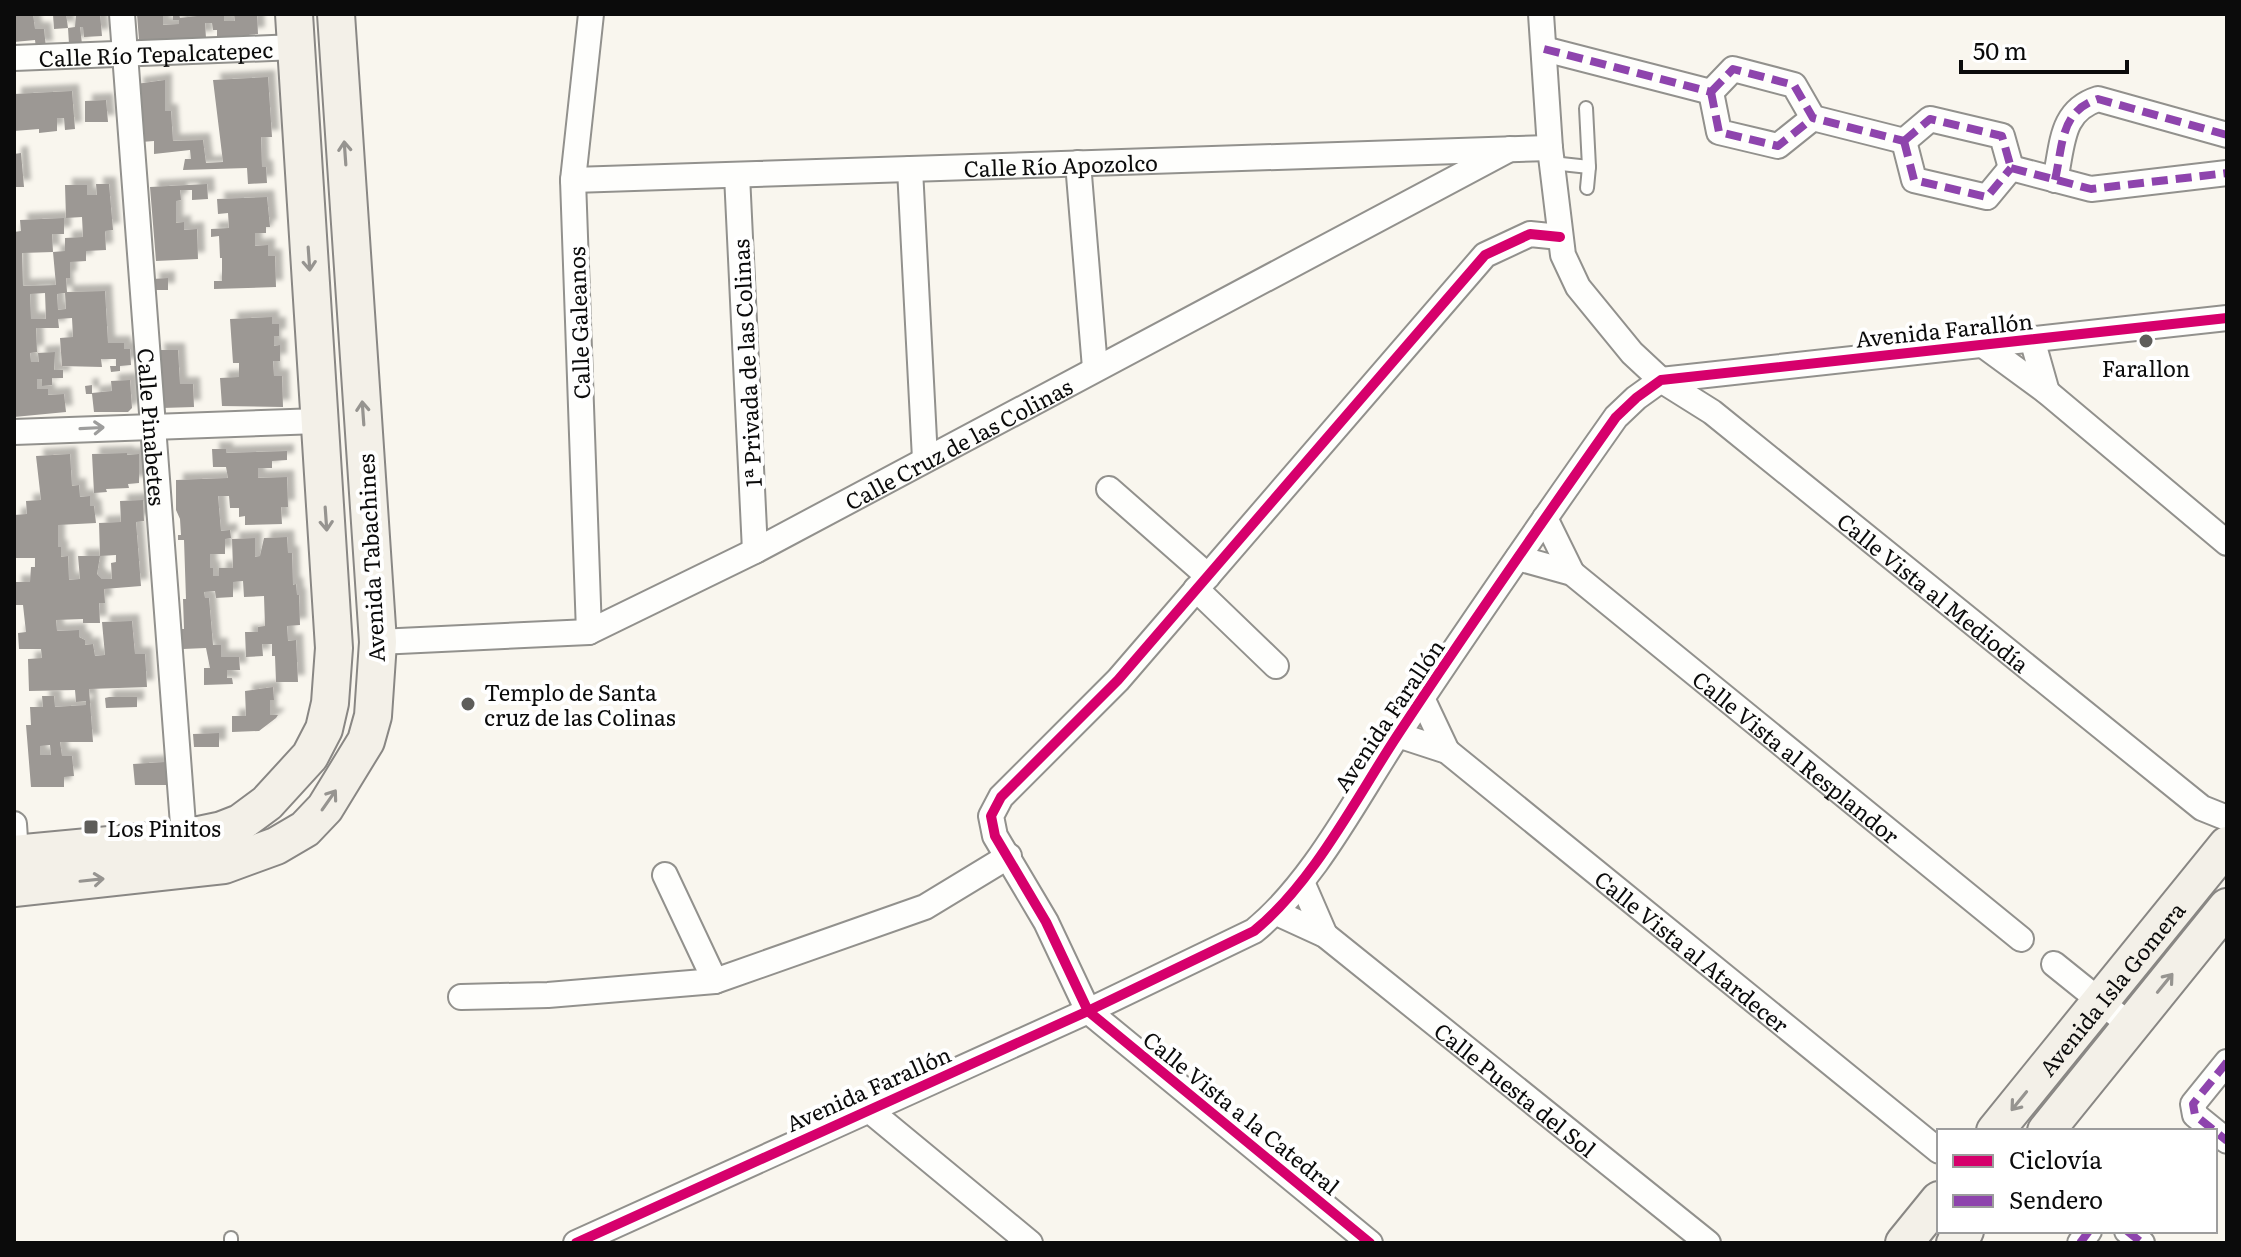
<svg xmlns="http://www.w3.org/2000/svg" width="2241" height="1257" font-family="Literata,serif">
	<defs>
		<filter id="shadow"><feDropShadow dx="7" dy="-7" stdDeviation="2" flood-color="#0004"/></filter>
	</defs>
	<rect width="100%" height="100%" fill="#f9f6ee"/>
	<g fill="#9c9894" fill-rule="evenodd" filter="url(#shadow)">
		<path d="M 14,14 L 33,14 L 35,29 L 44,29 L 46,48 L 36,48 L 35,40 L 14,42 Z"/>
		<path d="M 53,14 L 66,14 L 68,28 L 54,29 Z"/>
		<path d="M 100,14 L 102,36 L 84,37 L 83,27 L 80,27 L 82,44 L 69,44 L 68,28 L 75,27 L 76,15 Z"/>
		<path d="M 137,14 L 163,14 L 163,25 L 179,24 L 179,20 L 173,20 L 173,14 L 179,14 L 180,18 L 197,16 L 197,14 L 224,14 L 224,21 L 235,21 L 234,14 L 257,14 L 258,34 L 217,38 L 217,30 L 213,30 L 212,23 L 205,23 L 206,38 L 139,40 Z"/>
		<path d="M 268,77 L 272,137 L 261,137 L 262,167 L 266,167 L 267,183 L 248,184 L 247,168 L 183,170 L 185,159 L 191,159 L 190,150 L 154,154 L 154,141 L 141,142 L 136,84 L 165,80 L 165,111 L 171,111 L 173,141 L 203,140 L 206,163 L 223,162 L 213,80 Z"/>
		<path d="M 72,91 L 75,129 L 65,130 L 64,118 L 57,118 L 57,131 L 39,133 L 39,129 L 14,131 L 14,94 Z"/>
		<path d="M 106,100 L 108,122 L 85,122 L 85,101 Z"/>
		<path d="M 21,153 L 24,187 L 14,187 L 14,154 Z"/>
		<path d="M 96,184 L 109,184 L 113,230 L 105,231 L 106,250 L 86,251 L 86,261 L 70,262 L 70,278 L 66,278 L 67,292 L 105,291 L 108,343 L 124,343 L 124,349 L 130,349 L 131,365 L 120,366 L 120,371 L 111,372 L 110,366 L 116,366 L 116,359 L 101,359 L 102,367 L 62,366 L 60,338 L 73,337 L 72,318 L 58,319 L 59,328 L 36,328 L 37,352 L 30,353 L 31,362 L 39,362 L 38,353 L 55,352 L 54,370 L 63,370 L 63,378 L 52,378 L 52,385 L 42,386 L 42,379 L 37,379 L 37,389 L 48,389 L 48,395 L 64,394 L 66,412 L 14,417 L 14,232 L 21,231 L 20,220 L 64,218 L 64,234 L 52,234 L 53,252 L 65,251 L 65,238 L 83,237 L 82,217 L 66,218 L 65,185 L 87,185 L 87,195 L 97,195 ZM 53,252 L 56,285 L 23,286 L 22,253 ZM 45,293 L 46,319 L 31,319 L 30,294 ZM 65,293 L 66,309 L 58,310 L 57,294 Z"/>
		<path d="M 207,184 L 208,199 L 192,200 L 192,190 L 180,190 L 181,200 L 176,201 L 176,223 L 184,222 L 184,230 L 197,229 L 198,259 L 156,261 L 150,187 Z"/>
		<path d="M 267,197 L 270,227 L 266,227 L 266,233 L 255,233 L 255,246 L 268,245 L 268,256 L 275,256 L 276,287 L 214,289 L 214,281 L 222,281 L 222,258 L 220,258 L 219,236 L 211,237 L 211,229 L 229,228 L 228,213 L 218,214 L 217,199 Z"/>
		<path d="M 168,278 L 168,290 L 153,290 L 152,279 Z"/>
		<path d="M 272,317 L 272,324 L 279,324 L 279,336 L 274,336 L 274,346 L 280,345 L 280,361 L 273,361 L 274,376 L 282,376 L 283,407 L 222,406 L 220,378 L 239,377 L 239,363 L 233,363 L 230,319 Z"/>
		<path d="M 157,350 L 178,350 L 180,384 L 193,384 L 194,407 L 162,408 Z"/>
		<path d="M 130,380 L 132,408 L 128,412 L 94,412 L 92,394 L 86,394 L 85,386 L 92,385 L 92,393 L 112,391 L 111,381 Z"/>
		<path d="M 212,449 L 226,449 L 226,453 L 287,451 L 287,460 L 272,461 L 272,468 L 258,468 L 258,478 L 287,477 L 288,507 L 281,507 L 282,524 L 245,525 L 245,516 L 239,517 L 239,508 L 230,508 L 229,496 L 218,496 L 221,531 L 230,530 L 231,538 L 225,539 L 225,554 L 210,554 L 210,568 L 213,568 L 213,576 L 219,576 L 219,568 L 233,568 L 232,539 L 255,538 L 255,557 L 260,556 L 264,538 L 287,537 L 288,553 L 292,553 L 293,585 L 296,584 L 297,595 L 299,595 L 300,625 L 287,626 L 288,641 L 296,640 L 298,682 L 276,682 L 275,656 L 272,656 L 272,644 L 262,644 L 263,656 L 246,657 L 245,632 L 258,632 L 258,627 L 265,626 L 264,596 L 244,597 L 243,581 L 233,582 L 233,597 L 216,598 L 215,591 L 204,592 L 205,598 L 209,598 L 213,645 L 221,645 L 221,657 L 239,657 L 240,670 L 227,670 L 227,678 L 232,678 L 233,684 L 204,685 L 204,668 L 210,668 L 206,648 L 183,649 L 181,629 L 184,629 L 183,599 L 186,599 L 184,540 L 178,540 L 178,535 L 181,535 L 180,519 L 176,510 L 176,480 L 228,478 L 226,467 L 213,467 Z"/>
		<path d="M 127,453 L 127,455 L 139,454 L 139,483 L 128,484 L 129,488 L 106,489 L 107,492 L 94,493 L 92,454 Z"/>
		<path d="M 70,454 L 72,486 L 79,485 L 80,497 L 90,496 L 90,506 L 94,506 L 96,523 L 58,525 L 58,547 L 61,547 L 61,557 L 68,556 L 69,580 L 80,579 L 78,556 L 100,556 L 97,574 L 102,579 L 112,579 L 111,563 L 116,562 L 116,555 L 100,556 L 99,523 L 121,522 L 120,501 L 143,500 L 144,521 L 136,522 L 141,586 L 104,589 L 105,603 L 99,603 L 100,623 L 83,623 L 83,619 L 56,620 L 57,631 L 79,630 L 79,637 L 85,640 L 85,645 L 93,644 L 95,656 L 105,655 L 102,622 L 132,621 L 135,654 L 145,654 L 147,687 L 89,689 L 93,742 L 60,742 L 62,756 L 72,756 L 74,776 L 64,777 L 64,787 L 31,787 L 26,725 L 31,725 L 30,707 L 43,707 L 42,696 L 54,696 L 55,707 L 86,705 L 86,701 L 76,702 L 75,690 L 29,691 L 28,659 L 42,658 L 41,649 L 19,649 L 18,633 L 26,632 L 23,605 L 16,605 L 14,582 L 30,582 L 31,567 L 35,567 L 35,558 L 14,558 L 14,515 L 27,514 L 26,501 L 41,500 L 36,456 ZM 50,745 L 51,755 L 40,755 L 40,746 Z"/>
		<path d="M 273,687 L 274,700 L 270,700 L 270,715 L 278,715 L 276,718 L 259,731 L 232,732 L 232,716 L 246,716 L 245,691 Z"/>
		<path d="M 109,697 L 137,697 L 137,707 L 106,708 L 105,698 Z"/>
		<path d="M 219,733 L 219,747 L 194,747 L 193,734 Z"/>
		<path d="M 165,762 L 168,785 L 135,785 L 133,764 Z"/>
	</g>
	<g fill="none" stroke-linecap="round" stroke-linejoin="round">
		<defs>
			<g id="lane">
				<path d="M 1552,163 L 1589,167 L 1586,108"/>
				<path d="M 1587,188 L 1589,167"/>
				<path d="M 231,1243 L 231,1238"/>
			</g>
			<g id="street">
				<path id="s1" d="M 122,14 L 184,838"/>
				<path id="s2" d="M 1541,14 L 1550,148 L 1563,255 L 1578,287 L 1632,353 L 1661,380 L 1712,412 L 2202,808 L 2227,818"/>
				<path d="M 1544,49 L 1711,92"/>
				<path id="s3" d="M 14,58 L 296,47"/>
				<path d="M 1711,92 L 1733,69 L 1794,85 L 1813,118 L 1904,141"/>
				<path d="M 1711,92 L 1719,132 L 1778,146 L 1813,118"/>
				<path d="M 1904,141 L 1914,180 L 1987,197 L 2011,168"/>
				<path d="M 1904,141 L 1930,119 L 2002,136 L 2011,168"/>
				<path d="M 1078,163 L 1095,368"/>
				<path d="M 2011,168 L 2091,189 L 2227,173"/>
				<path d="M 910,169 L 925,459"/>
				<path d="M 737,175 L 755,551"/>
				<path id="s4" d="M 573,180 L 1550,148"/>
				<path d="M 2055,180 C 2063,145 2060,111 2098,99 L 2227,135"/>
				<path d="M 2032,339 L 2047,392"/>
				<path d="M 1983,345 L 2047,392 L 2227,543"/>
				<path d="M 14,432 L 319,421"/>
				<path d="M 1109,489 L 1208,576"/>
				<path d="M 1545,518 L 1572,573"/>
				<path id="s5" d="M 1518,558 L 1572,573 L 2021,939"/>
				<path d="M 1196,589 L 1276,666"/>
				<path d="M 589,632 L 573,180 L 591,14"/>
				<path id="s6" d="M 378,642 L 589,632 L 755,551 L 1510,149"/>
				<path d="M 1422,698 L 1447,751"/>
				<path id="s7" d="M 1398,735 L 1447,751 L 1939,1151"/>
				<path d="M 14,824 L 16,854"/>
				<path d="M 665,875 L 715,981"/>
				<path d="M 1302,882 L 1325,935"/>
				<path id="s8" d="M 1277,913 L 1325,935 L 1708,1243"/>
				<path d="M 2054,964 L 2131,1026"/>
				<path d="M 461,997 L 548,995 L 715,981 L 925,907 L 1009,856"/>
				<path d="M 2227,1062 L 2193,1104 L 2195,1115 L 2227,1141"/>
				<path d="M 869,1110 L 1030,1243"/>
				<path d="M 2127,1231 L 2142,1243"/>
				<path d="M 576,1243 L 1088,1011 L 1254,931 C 1313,883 1355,800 1397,736 C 1468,628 1542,522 1616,417 L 1636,398 L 1661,380 L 2227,318"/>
				<path d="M 1370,1243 L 1088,1011 L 1046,922 L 995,836 L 991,816 L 1001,797 L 1118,680 L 1485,255 L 1530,234 L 1560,237"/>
				<path d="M 2080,1243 L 2089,1231"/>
			</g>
			<g id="secondary">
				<path d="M 14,854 L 184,838 L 222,830 L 240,823 L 267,803 L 310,756 L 324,729 L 330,703 L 334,648 L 294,14"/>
				<path d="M 14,888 L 224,865 L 276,846 L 305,829 L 325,808 L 366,741 L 373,716 L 378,642 L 336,14"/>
				<path id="s9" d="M 1995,1131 L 2227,845"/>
				<path d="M 2046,1131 L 2227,907"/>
				<path d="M 1904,1243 L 1939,1200"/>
				<path d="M 1955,1243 L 1965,1231"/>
			</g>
		</defs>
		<use href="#lane" stroke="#92918d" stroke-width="16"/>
		<use href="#street" stroke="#92918d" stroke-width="28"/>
		<use href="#secondary" stroke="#898784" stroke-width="40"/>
		<use href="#lane" stroke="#fefefc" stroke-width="12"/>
		<use href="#street" stroke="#fefefc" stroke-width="24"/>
		<use href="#secondary" stroke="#f3f0e8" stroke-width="36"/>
		<g stroke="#8e44ad" stroke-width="8" stroke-dasharray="16 8" stroke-linecap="butt">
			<path d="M 1544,49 L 1711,92"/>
			<path d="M 1711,92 L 1733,69 L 1794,85 L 1813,118 L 1904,141"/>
			<path d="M 1711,92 L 1719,132 L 1778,146 L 1813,118"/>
			<path d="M 1904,141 L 1914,180 L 1987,197 L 2011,168"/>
			<path d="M 1904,141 L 1930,119 L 2002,136 L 2011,168"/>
			<path d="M 2011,168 L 2091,189 L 2227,173"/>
			<path d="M 2055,180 C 2063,145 2060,111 2098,99 L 2227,135"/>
			<path d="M 2227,1062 L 2193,1104 L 2195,1115 L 2227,1141"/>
			<path d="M 2127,1231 L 2142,1243"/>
			<path d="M 2080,1243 L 2089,1231"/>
		</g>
		<defs>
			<g id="cycleway">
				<path d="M 576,1243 L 1088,1011 L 1254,931 C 1313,883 1355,800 1397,736 C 1468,628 1542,522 1616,417 L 1636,398 L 1661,380 L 2227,318"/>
				<path d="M 1370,1243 L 1088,1011 L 1046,922 L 995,836 L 991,816 L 1001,797 L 1118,680 L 1485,255 L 1530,234 L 1560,237"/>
			</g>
		</defs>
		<use href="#cycleway" stroke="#fff" stroke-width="15"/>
		<use href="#cycleway" stroke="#d6006c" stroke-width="10"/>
	</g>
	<defs><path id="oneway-shaft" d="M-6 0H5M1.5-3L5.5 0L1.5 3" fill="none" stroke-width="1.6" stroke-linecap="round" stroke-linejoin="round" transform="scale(2)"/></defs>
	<g stroke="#969490">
		<use href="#oneway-shaft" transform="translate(345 153) rotate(-94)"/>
		<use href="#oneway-shaft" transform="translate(309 259) rotate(86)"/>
		<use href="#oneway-shaft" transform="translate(363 413) rotate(-94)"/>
		<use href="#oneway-shaft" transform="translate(326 519) rotate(86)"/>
		<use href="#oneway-shaft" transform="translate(329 800) rotate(-55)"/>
		<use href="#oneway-shaft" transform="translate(92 880) rotate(-6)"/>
		<use href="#oneway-shaft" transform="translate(2165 983) rotate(-51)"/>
		<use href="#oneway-shaft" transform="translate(2019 1101) rotate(129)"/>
	</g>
	<use stroke="#9d9d9c" href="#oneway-shaft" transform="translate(92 428) rotate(-3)"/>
	<g fill="#5e5d5a" stroke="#fff" stroke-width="3">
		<circle cx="2146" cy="341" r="8"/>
		<circle cx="468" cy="704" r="8"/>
		<rect x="83" y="819" width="16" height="16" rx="4"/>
	</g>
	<g text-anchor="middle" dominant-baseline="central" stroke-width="8" stroke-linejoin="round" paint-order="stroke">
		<g font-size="22" fill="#0b0b0b" stroke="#fff">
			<text stroke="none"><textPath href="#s3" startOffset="142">Calle Río Tepalcatepec</textPath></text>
			<text stroke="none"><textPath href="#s4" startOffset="488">Calle Río Apozolco</textPath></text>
			<text transform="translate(578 323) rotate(-92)">Calle Galeanos</text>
			<text transform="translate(1944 329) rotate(-6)">Avenida Farallón</text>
			<text transform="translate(746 363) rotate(-93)">1ª Privada de las Colinas</text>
			<text stroke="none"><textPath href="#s1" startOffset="414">Calle Pinabetes</textPath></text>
			<text stroke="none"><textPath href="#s6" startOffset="626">Calle Cruz de las Colinas</textPath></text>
			<text transform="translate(370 558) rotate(-93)">Avenida Tabachines</text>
			<text stroke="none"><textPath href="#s2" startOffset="748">Calle Vista al Mediodía</textPath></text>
			<text transform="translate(1388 715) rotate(-56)">Avenida Farallón</text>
			<text stroke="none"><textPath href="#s5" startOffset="346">Calle Vista al Resplandor</textPath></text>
			<text stroke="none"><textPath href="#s7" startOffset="368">Calle Vista al Atardecer</textPath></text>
			<text stroke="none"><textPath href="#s9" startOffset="184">Avenida Isla Gomera</textPath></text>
			<text transform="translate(868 1088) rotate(-24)">Avenida Farallón</text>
			<text stroke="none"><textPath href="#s8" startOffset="298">Calle Puesta del Sol</textPath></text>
			<text transform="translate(1242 1112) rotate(39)">Calle Vista a la Catedral</text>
		</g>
		<g font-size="22" fill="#0b0b0b" stroke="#fff" text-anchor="start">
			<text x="2146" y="367" text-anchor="middle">Farallon</text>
			<text x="484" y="691">Templo de Santa<tspan x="484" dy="25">cruz de las Colinas</tspan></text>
			<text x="107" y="827">Los Pinitos</text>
		</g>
	</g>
	<rect width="2241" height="1257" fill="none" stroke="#0b0b0b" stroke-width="32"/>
	<rect x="1937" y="1129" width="280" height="104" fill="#ffffff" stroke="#9d9d9d" stroke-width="2"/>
	<rect x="1953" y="1155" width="40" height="12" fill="#d6006c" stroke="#9d9d9d" stroke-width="2"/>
	<text x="2009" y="1169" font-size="24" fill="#0b0b0b">Ciclovía</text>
	<rect x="1953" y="1195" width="40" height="12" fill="#8e44ad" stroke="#9d9d9d" stroke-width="2"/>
	<text x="2009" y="1209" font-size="24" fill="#0b0b0b">Sendero</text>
	<path d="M1961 60v12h166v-12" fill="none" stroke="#0b0b0b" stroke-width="4"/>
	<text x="1973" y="60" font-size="24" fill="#0b0b0b" stroke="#ffffff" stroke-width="6" paint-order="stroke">50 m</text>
</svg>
